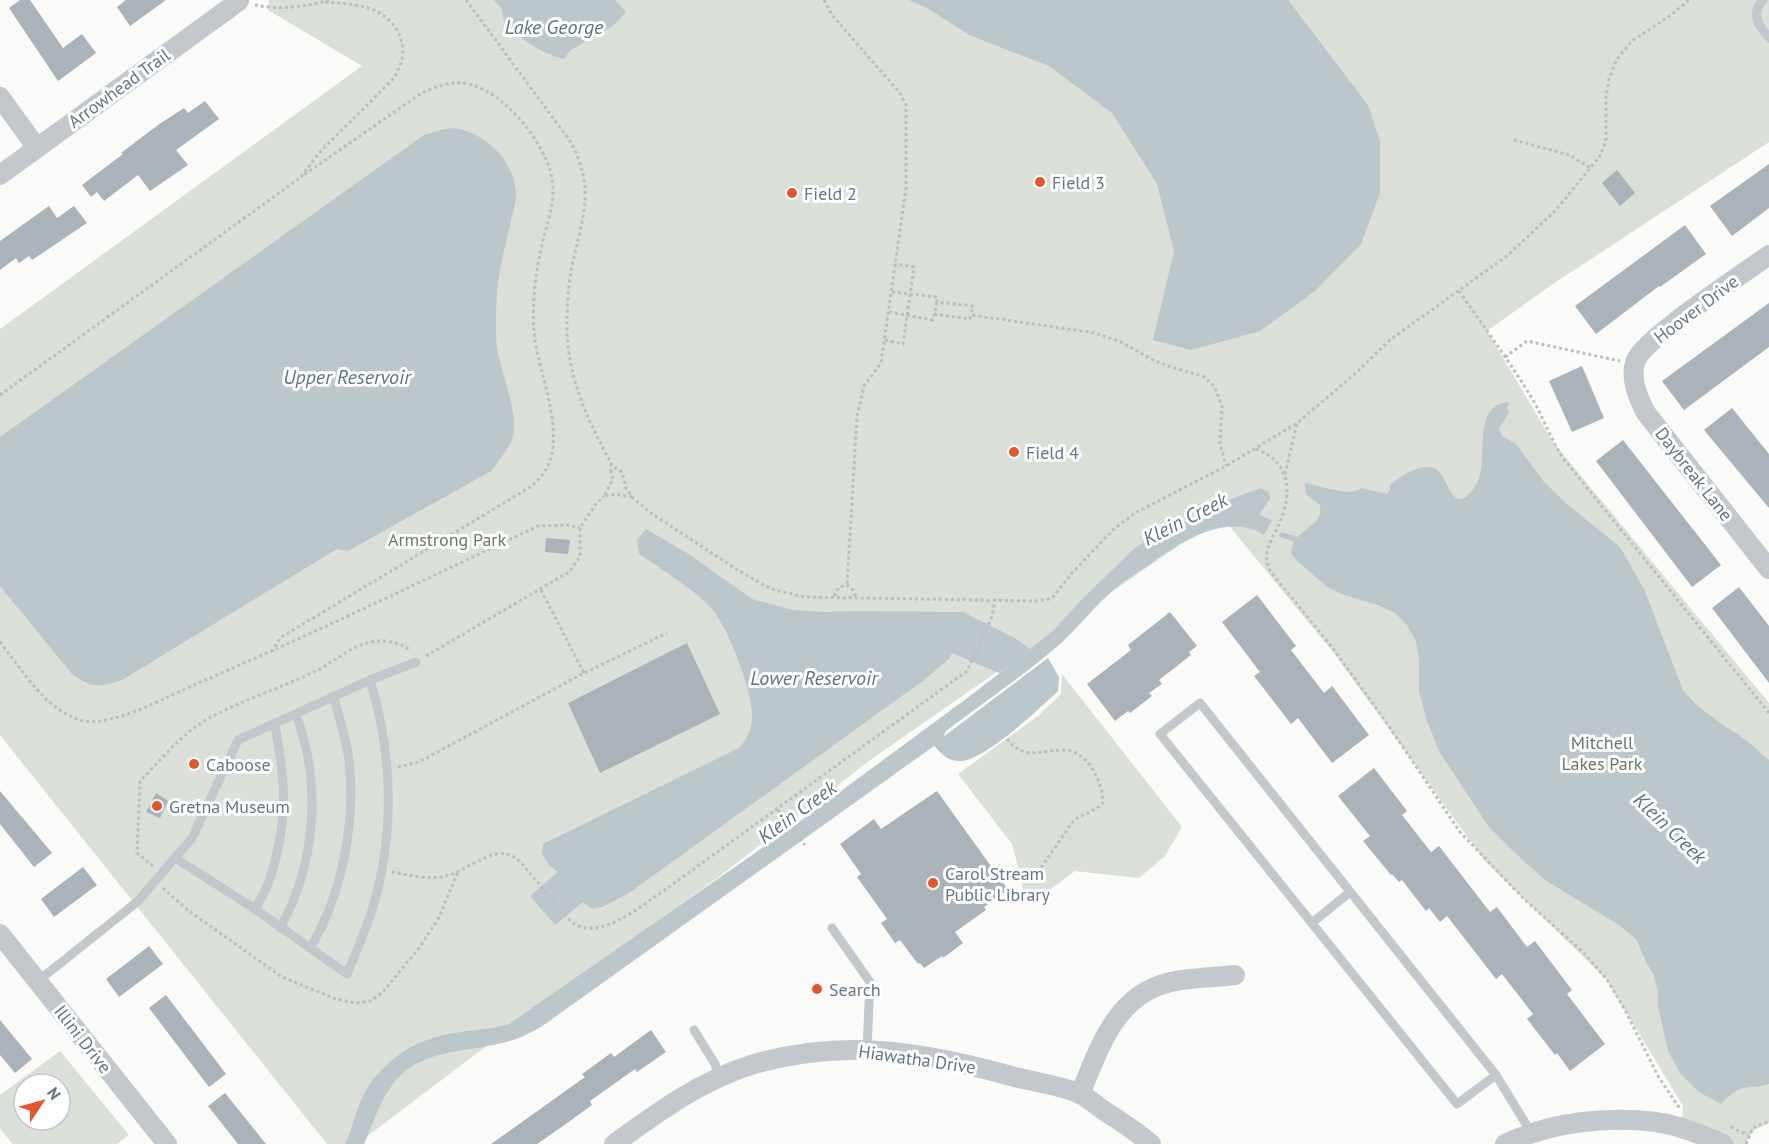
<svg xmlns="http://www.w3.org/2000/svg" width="1769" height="1144" font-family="'PT Sans',sans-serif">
	<rect width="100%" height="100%" fill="#fafaf8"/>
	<g fill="#dadfd7" fill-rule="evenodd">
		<path d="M 269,0 L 1769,0 L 1769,142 L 1550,286 L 1487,331 L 1553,442 L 1769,703 L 1769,1123 L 1754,1130 L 1745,1144 L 1700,1144 L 1681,1136 L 1683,1106 L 1606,979 L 1485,861 L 1333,652 L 1221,516 L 873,758 L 716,879 L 558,992 L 357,1144 L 327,1144 L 0,735 L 0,329 L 362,66 L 268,10 Z"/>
		<path d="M 1062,674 L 1182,827 L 1165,856 L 1139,878 L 1075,871 L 1031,904 L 1023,893 L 1022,881 L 1012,844 L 958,774 L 1038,716 L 1061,694 Z"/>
		<path d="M 60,1051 L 129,1135 L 117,1144 L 12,1144 L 0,1128 L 0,1095 ZM 24,1084 L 60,1084 L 60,1120 L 24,1120 Z"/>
	</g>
	<g fill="#bbc7cb">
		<path d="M 493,0 L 615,0 L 626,11 C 614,29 605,30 587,40 C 581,43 578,48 571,49 L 564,59 C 540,53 521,39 504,23 L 502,8 Z"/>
		<path d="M 909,0 L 1288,0 L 1368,105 L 1380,141 L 1380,193 L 1361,244 L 1315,291 L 1260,331 L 1191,350 L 1153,340 L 1174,251 L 1157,184 L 1112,113 L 1049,66 L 969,35 L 929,9 Z"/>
		<path d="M 456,128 C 486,134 515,161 516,194 C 516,203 512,215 510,225 C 505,247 499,269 497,292 C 496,310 495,329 497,347 C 500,371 519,413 513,436 C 510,448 498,461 491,471 L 348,551 L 337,549 L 122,680 C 99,688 92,688 72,674 L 0,586 L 0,437 L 424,135 L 444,129 Z"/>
		<path d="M 1507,402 L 1509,403 L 1507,408 L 1509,412 L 1499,429 L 1502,436 L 1516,444 L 1544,482 L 1567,504 L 1620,547 L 1644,589 L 1683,690 C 1700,712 1725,725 1747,741 C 1755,747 1761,754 1769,760 L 1769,1084 C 1743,1091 1743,1081 1721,1104 L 1699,1092 L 1680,1073 L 1668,1051 L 1658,1006 L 1658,992 L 1653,973 L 1647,964 L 1636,939 L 1619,925 L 1545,880 L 1514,852 L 1489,827 L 1439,751 L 1426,718 L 1419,691 L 1419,661 L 1416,641 L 1406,624 L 1395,613 L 1378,605 L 1344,595 L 1326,586 L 1296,560 L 1291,553 C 1292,549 1293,542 1296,539 C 1305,527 1323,524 1320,505 L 1306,494 L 1305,483 C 1319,485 1350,498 1361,488 L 1387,494 L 1390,490 L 1390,485 C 1401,476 1421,462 1436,469 C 1448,475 1451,517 1473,490 C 1494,464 1467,410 1507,402 Z"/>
		<path d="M 1261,488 L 1269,492 L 1270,499 L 1259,515 L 1272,520 L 1264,535 C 1225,511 1179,544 1147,566 C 1137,573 1126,579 1117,587 C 1096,604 1079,627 1059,645 C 1023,676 983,703 946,731 L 943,737 L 1048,658 L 1059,677 L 1058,691 C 1039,709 986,759 961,761 C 948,762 942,754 934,746 L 541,1027 C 533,1031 524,1036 516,1039 C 474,1054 421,1045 392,1085 C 379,1103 373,1124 364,1144 L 345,1144 C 353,1128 356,1108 365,1092 C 383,1061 414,1040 449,1034 C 469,1030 489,1030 509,1024 L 788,830 L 966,699 L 1009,666 L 999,673 L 952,653 L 949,659 L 924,680 L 629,893 L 602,907 L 592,909 L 583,902 L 555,925 L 530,896 L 558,872 L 548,864 L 542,853 L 543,844 L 739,748 C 746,740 751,731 752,719 C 754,695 728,627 712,609 C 695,590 660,568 639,554 L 637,540 L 646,529 L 687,553 L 752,599 L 793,610 L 826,612 L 852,611 L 963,612 L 1015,638 L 1030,649 L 1054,630 L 1081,600 L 1136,547 L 1161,533 L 1198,516 L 1204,509 L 1209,511 L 1234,498 Z"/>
	</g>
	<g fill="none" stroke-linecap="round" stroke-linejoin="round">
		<path stroke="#bbc7cb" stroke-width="5" d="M 1282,535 L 1295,539"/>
	</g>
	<g fill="#aab3b9">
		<path d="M 20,0 L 30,0 L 63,48 L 82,34 L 96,53 L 58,81 L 9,8 Z"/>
		<path d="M 126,0 L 166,0 L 130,26 L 117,7 Z"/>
		<path d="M 205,101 L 219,119 L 176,150 L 188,165 L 150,191 L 138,175 L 104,201 L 97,192 L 91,197 L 82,185 L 123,154 L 121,153 L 158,125 L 184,108 L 188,113 Z"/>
		<path d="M 1769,164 L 1769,208 L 1732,236 L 1710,206 Z"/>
		<path d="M 1617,170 L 1635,193 L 1620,206 L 1602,183 Z"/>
		<path d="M 49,206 L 57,218 L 74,206 L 87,223 L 32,260 L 29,256 L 19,263 L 16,258 L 0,270 L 0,241 Z"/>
		<path d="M 1685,225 L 1706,254 L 1660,287 L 1659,286 L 1596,334 L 1575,306 Z"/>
		<path d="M 1769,303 L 1769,347 L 1684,410 L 1662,381 Z"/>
		<path d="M 1582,366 L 1604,418 L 1572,432 L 1549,381 Z"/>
		<path d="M 1732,408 L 1769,454 L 1769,508 L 1704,430 Z"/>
		<path d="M 1623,440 L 1721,565 L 1692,587 L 1596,461 Z"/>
		<path d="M 546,538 L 570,540 L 568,554 L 545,552 Z"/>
		<path d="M 1739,587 L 1769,626 L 1769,683 L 1712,608 Z"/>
		<path d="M 1257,595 L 1296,646 L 1291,650 L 1324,693 L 1332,686 L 1369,735 L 1332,763 L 1298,718 L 1291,724 L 1254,676 L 1260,672 L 1222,622 Z"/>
		<path d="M 1170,612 L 1197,646 L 1189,652 L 1191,655 L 1159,680 L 1162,684 L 1149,693 L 1152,696 L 1130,713 L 1128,711 L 1115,721 L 1087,684 L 1131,650 L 1128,645 Z"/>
		<path d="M 687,643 L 720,714 L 600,773 L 568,703 Z"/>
		<path d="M 1374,768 L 1407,811 L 1402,815 L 1431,852 L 1439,846 L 1490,912 L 1497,907 L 1527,947 L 1535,941 L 1572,990 L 1567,994 L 1605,1044 L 1570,1071 L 1557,1053 L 1555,1055 L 1527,1019 L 1533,1014 L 1502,974 L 1496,979 L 1447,916 L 1440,922 L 1429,908 L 1426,911 L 1402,880 L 1399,882 L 1392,874 L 1391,875 L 1363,841 L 1370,836 L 1338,796 Z"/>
		<path d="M 0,791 L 52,853 L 34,867 L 0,824 Z"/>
		<path d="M 937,791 L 1008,890 L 984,907 L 986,910 L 955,932 L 963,943 L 943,958 L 942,956 L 924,968 L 920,963 L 918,964 L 900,940 L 895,943 L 881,923 L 887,919 L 857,877 L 861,874 L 840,844 L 874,819 L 881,829 Z"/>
		<path d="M 156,793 L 168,801 L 160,818 L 146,812 Z"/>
		<path d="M 83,867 L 97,885 L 54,917 L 41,899 Z"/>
		<path d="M 149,946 L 163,964 L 119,997 L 106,979 Z"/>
		<path d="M 166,995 L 226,1074 L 209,1087 L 149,1008 Z"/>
		<path d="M 0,1020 L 32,1059 L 15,1073 L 0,1055 Z"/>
		<path d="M 651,1030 L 666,1052 L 637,1072 L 635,1069 L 590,1101 L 592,1105 L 563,1126 L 537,1144 L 491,1144 L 585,1077 L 582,1074 L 611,1053 L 614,1057 Z"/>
		<path d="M 225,1093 L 266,1144 L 238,1144 L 208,1106 Z"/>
	</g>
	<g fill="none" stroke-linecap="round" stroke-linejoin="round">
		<g stroke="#bbbfc2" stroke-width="3" stroke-dasharray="3 3" stroke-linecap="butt">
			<path d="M 466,0 L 570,141 C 595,186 584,214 573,261 C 568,283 567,307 567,329 C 568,379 588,421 611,463 L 611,471"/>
			<path d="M 824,0 L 832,15 L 900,93 L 906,105 L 906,188 L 881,363 L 864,386 L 857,416 L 847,585"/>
			<path d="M 255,5 C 278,10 307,7 329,0"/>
			<path d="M 1514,140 L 1569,155 L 1591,168"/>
			<path d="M 1459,291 C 1484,327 1510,362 1533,400 C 1544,419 1551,440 1563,458 L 1769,713"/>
			<path d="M 892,292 L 937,297 L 937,302 L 973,306 L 971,315"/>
			<path d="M 889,312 L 933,320 L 937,302"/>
			<path d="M 934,314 L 970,319 L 971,315 L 1095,333 L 1121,342 L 1151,359 L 1168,366 L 1205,377 L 1215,388 L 1222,406 L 1220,443 L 1226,466"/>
			<path d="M 885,340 L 903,344 L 914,267 L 895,264"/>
			<path d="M 1505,357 L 1527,341 L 1620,361"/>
			<path d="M 0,395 L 301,177 L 319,153 L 395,77 C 397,71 401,65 402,59 C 407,32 386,10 360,6 C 348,3 335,3 322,2"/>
			<path d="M 1256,449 C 1291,462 1293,493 1279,524 C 1272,540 1260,555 1271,572 L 1332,647 L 1384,719 L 1460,832 L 1524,899 L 1584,953 L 1608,981 L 1625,1010 L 1658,1076 L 1680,1109"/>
			<path d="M 1285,474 L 1297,423"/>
			<path d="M 632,497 L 615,494 L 604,496 L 613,479 L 611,471 L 616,468 L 622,472 L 626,488 L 632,497 L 651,513 L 736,569 L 771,589 L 805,597 L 1036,601 L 1049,599 L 1054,596 L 1072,573 L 1115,528 L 1137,512 L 1226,466 L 1297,423 L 1357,372 L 1391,339 L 1507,256 L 1556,210 L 1600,156 L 1606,141 L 1606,97 L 1609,79 L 1617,59 L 1632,41 L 1671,15 L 1689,0"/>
			<path d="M 541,590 L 584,673"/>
			<path d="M 834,596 L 839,587 L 847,585 L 853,590 L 856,597"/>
			<path d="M 0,642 C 22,669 47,714 85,721 C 114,726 168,696 196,684 C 311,635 424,580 538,526 L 568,525 L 580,528"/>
			<path d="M 272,652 L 280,638 L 532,486 C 536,482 541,477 544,473 C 569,436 537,372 534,331 C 532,306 535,278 540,254 C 544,232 554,210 553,187 C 552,149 503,88 464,83 C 449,81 433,88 420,94 L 301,177"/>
			<path d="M 426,656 L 569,572 L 580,557 L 580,528 L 596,504 L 604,496"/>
			<path d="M 1007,739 C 1024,761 1041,750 1064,750 C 1088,750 1103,783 1103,803 C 1094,812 1084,814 1074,820 L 1038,872"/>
			<path d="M 398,767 L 419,762 L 584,673 L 667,633"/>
			<path d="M 778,810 L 805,845"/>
			<path d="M 153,866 L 137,853 L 140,781 C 160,761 180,736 204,721 C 239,701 278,689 314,672 C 333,663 350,646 371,642 C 385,639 399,642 410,650"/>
			<path d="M 392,872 C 408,875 430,880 446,876 C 463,872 490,850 506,854 C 518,856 525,868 533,877 C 546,891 557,910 572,922 C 599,944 646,902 669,887 L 967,671 L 992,617 L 995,599"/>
			<path d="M 163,888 L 189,911 L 282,977 L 336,999 L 356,1003 L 370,1001 L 382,993 L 419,948 L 438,919 L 458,872"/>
			<path d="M 1731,1127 L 1748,1135"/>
			<path d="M 1746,1144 L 1753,1128 L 1769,1121"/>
		</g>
		<g stroke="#c3c8cc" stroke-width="9">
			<path d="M 1763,0 C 1750,14 1759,26 1769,38"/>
			<path d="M 175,858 L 255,909 L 347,974 C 356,953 365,932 372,910 C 395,836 393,754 370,680"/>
			<path d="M 255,909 C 276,877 286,822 283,784 C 282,764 278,744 275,724"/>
			<path d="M 1313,922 L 1350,892"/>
			<path d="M 280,928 C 316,864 322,783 296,715"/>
			<path d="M 832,928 L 870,982 L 867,1049"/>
			<path d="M 310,948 C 342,896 356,822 349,761 C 347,740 339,718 334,698"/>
			<path d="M 38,981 L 137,902 L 192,838 L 238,740 L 370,680 L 416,662"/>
			<path d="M 694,1030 L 715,1064 L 719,1077"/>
			<path d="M 1496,1075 L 1457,1104 L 1160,734 L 1200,703 L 1496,1075 L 1532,1134"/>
		</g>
		<g stroke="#c3c8cc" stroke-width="20">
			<path d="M 0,97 L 37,148"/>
			<path d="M 0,175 L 239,1 L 238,0"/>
			<path d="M 1769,255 C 1744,273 1645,338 1636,360 C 1629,377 1638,398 1646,413 L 1769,569"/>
			<path d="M 0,934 L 167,1144"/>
			<path d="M 1080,1094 C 1099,1050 1114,997 1167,983 C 1188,977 1213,978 1235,975"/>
			<path d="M 614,1144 C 657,1113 700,1081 751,1065 C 846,1037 922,1052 1015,1077 C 1034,1082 1064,1086 1080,1094 C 1088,1098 1096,1105 1103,1110 C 1120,1121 1136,1131 1151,1144"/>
			<path d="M 1505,1144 C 1551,1122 1606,1116 1656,1122 C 1678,1125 1703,1135 1723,1144"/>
		</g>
	</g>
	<g fill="#e4572e" stroke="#fff" stroke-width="2">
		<circle cx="1040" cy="182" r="6"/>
		<circle cx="792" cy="193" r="6"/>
		<circle cx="1014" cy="452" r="6"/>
		<circle cx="194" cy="764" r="6"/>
		<circle cx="157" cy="806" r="6"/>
		<circle cx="933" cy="883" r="6"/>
		<circle cx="817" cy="989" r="6"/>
	</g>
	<g text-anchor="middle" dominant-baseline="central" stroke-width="6" stroke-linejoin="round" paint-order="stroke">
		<g font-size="18" fill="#657683" stroke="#fff">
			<text transform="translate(119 88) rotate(-36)">Arrowhead Trail</text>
			<text transform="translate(1696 309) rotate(-37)">Hoover Drive</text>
			<text transform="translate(1694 474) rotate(52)">Daybreak Lane</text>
			<text transform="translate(83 1039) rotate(52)">Illini Drive</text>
			<text transform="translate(917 1059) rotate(8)">Hiawatha Drive</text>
		</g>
		<g font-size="18" fill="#657683" stroke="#fff" text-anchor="start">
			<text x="1052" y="182">Field 3</text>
			<text x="804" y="193">Field 2</text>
			<text x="1026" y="452">Field 4</text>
			<text x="206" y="764">Caboose</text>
			<text x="169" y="806">Gretna Museum</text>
			<text x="945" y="873">Carol Stream<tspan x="945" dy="21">Public Library</tspan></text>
			<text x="829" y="989">Search</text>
		</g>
		<g font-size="18" fill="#687a64" stroke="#fff">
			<text x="447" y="539">Armstrong Park</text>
			<text x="1602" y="742">Mitchell<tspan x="1602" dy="21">Lakes Park</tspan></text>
		</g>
		<g font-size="20" font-style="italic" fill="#60757c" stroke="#fff">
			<text x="554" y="27">Lake George</text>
			<text x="347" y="377">Upper Reservoir</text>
			<text transform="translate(1185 519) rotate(-27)">Klein Creek</text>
			<text x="814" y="678">Lower Reservoir</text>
			<text transform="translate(797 812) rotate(-36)">Klein Creek</text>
			<text transform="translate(1670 828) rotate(44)">Klein Creek</text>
		</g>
	</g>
	<g transform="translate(42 1102) rotate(54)"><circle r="28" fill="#ffffff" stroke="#c1c8cd" stroke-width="1.5"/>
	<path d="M0-4.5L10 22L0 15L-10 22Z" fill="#e4572e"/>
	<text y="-9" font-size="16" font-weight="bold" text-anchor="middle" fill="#657683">N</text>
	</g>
</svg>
